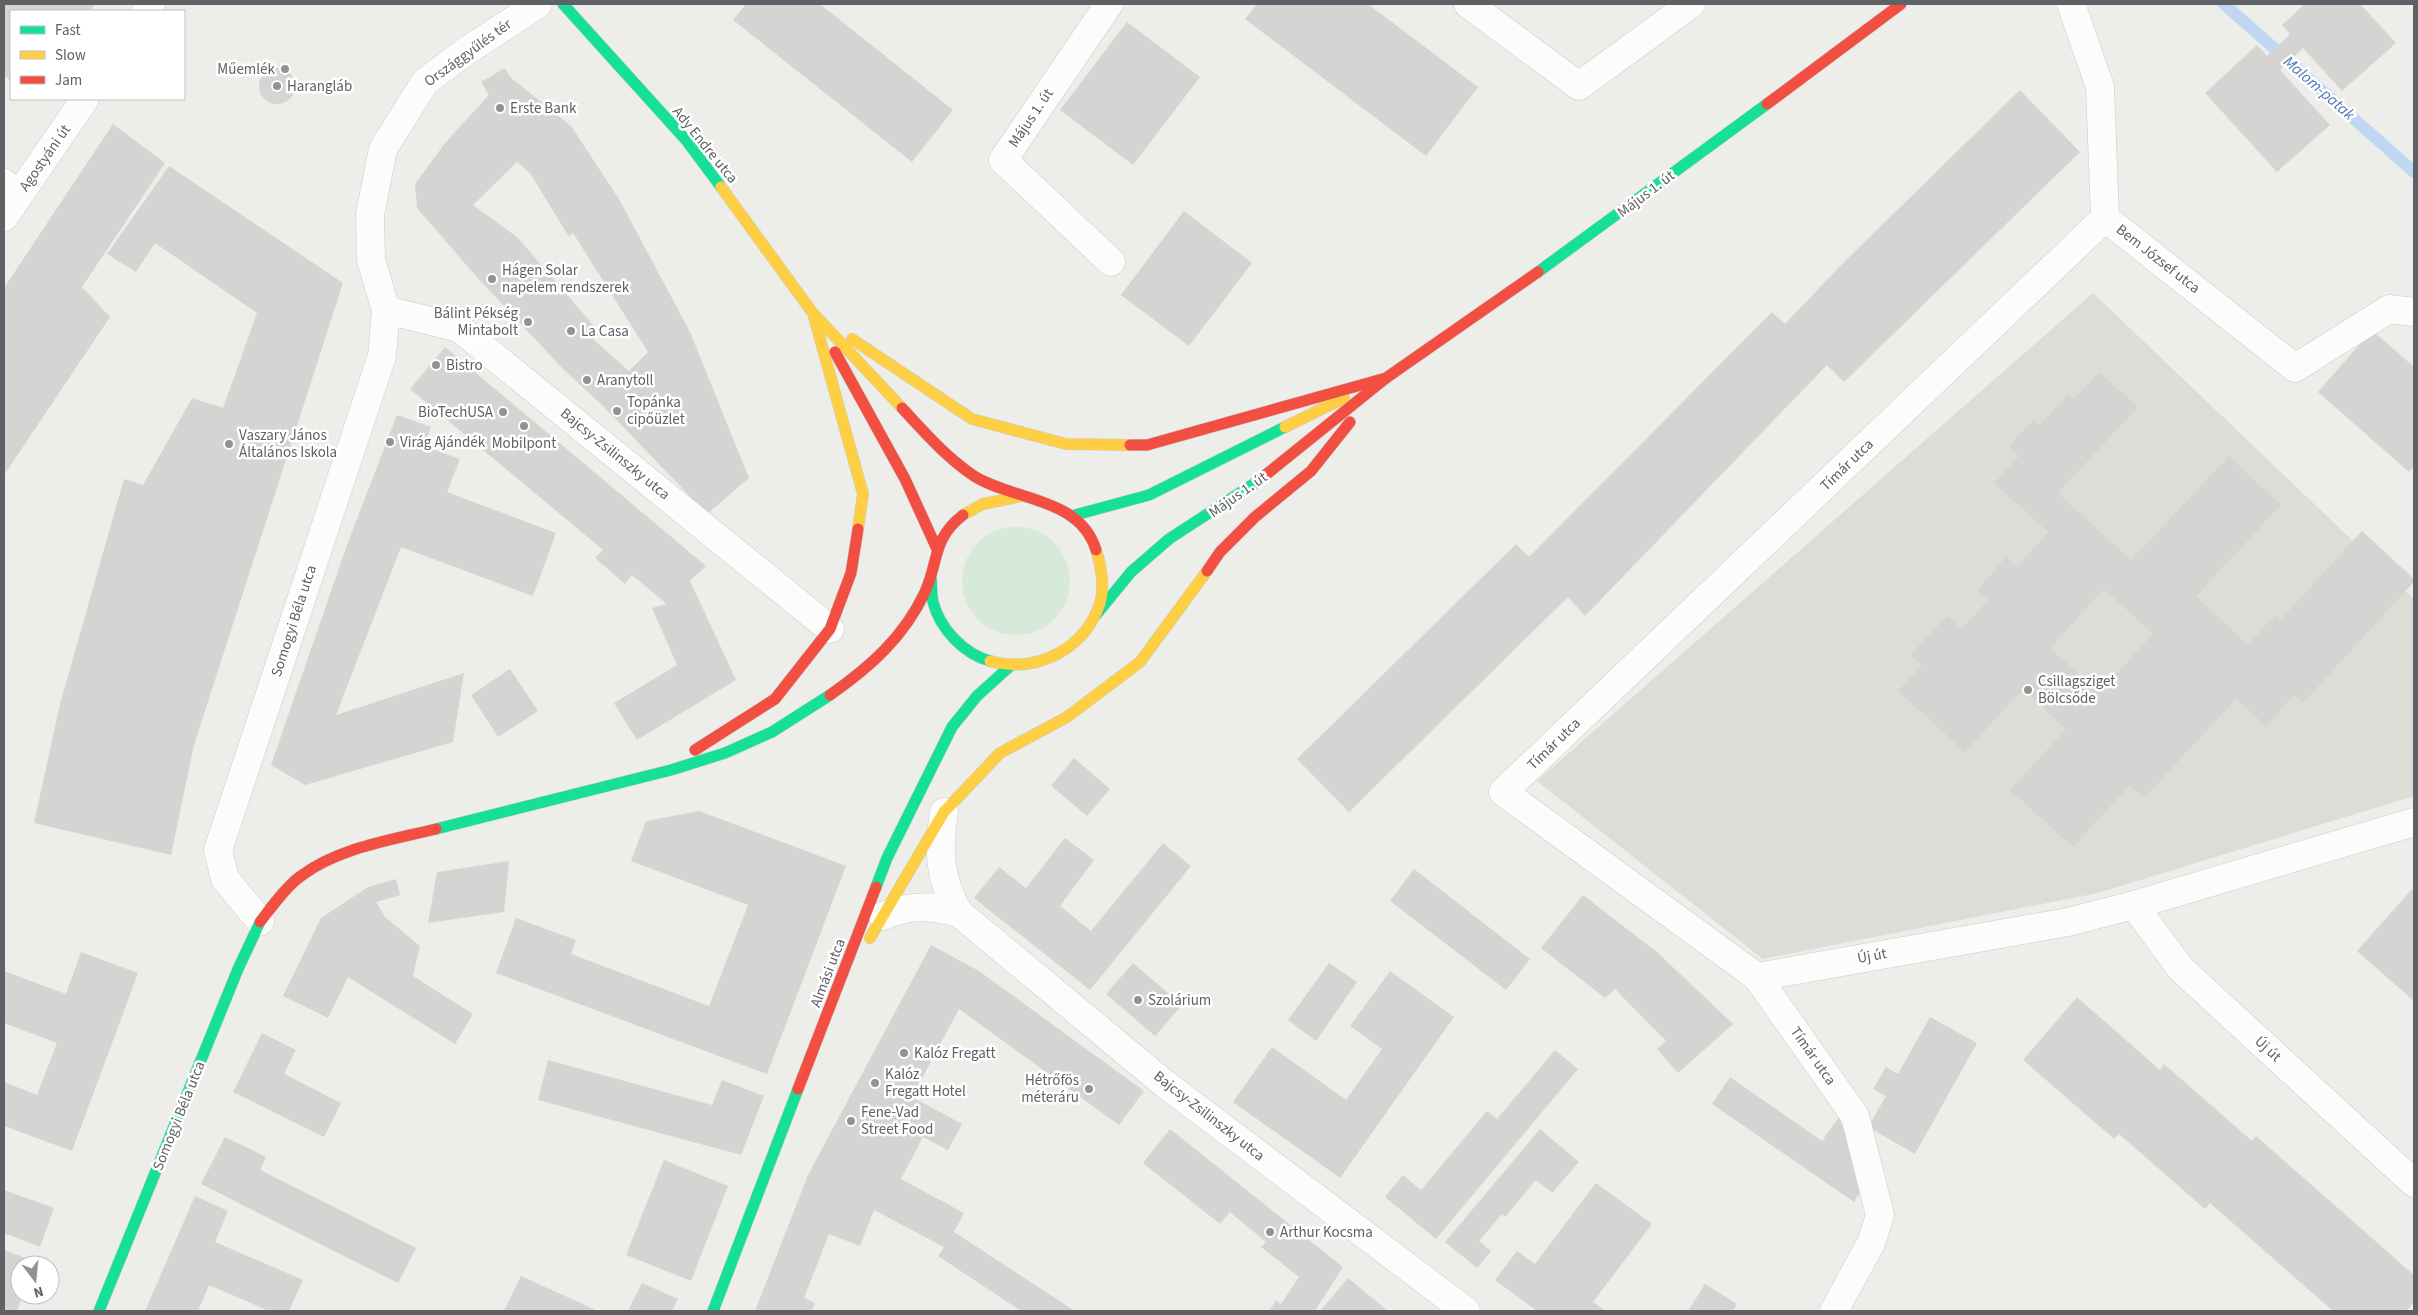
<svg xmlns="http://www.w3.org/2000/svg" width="2418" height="1315" font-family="'Source Sans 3',sans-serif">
	<rect width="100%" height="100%" fill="#edede9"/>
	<path fill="#ddddd7" d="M 2093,293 L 2414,599 L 2414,796 L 2098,893 L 1763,959 L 1537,781 Z"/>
	<circle fill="#d7e9d8" cx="1016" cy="581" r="54"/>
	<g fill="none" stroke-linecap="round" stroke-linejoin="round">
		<path stroke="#c0d7f4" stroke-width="12" d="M 2224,4 L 2414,172"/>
	</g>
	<g fill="#d4d4d2" fill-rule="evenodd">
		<path d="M 4,4 L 95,4 L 89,11 L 11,11 L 11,81 L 4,75 Z"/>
		<path d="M 746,4 L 820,4 L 953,110 L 912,162 L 733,20 Z"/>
		<path d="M 1257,4 L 1368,4 L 1478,87 L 1426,156 L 1245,19 Z"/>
		<path d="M 2305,4 L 2360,4 L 2396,43 L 2342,91 L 2303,48 L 2280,70 L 2330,125 L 2277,172 L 2205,93 L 2257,45 L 2267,56 L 2290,34 L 2282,25 Z"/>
		<path d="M 1127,22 L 1200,77 L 1133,165 L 1060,110 Z"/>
		<circle cx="277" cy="86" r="18"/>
		<path d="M 505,68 L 510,77 L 571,126 L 619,199 L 690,332 L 749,478 L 707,514 L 600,403 L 564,370 L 475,275 L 417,208 L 415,184 L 445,143 L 489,95 L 481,82 ZM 517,162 L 530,173 L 569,237 L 573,233 L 648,352 L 629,371 L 593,339 L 601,334 L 517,237 L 473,205 Z"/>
		<path d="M 2020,90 L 2080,152 L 1844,382 L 1827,365 L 1585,616 L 1568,597 L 1349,812 L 1297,759 L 1516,544 L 1529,557 L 1772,312 L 1785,324 L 1839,267 Z"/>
		<path d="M 113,124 L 165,163 L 82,287 L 110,317 L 4,475 L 4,288 Z"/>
		<path d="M 169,166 L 343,283 L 194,745 L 171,855 L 34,823 L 60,704 L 124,479 L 143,485 L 192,398 L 223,408 L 257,313 L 155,243 L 136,272 L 107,254 Z"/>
		<path d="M 1184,211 L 1252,263 L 1189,346 L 1121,295 Z"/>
		<path d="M 2372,330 L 2414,367 L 2414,467 L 2409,472 L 2318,392 Z"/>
		<path d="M 445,347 L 706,566 L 690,581 L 736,680 L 637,740 L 614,703 L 677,665 L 652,608 L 667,604 L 632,575 L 625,584 L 595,558 L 603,550 L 410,389 Z"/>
		<path d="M 2099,372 L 2138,407 L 2058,493 L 2131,560 L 2229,456 L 2281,505 L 2196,596 L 2248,645 L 2275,615 L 2280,620 L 2362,531 L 2414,579 L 2414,582 L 2303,703 L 2294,696 L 2266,726 L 2236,699 L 2144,798 L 2130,785 L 2073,847 L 2010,790 L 2066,729 L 2023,689 L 1965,752 L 1898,691 L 1922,666 L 1910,655 L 1947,616 L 1962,629 L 1988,600 L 1977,590 L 2006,557 L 2017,567 L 2048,532 L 1994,483 L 2019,456 L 2009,446 L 2034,419 L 2040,425 L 2068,394 L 2074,399 ZM 2104,589 L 2153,634 L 2099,692 L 2050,648 Z"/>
		<path d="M 397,415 L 431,427 L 424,446 L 460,459 L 447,492 L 556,533 L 533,596 L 401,547 L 336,715 L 464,673 L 453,742 L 305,785 L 271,765 L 347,545 Z"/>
		<path d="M 510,669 L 538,711 L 498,737 L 471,695 Z"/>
		<path d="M 1074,758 L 1110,789 L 1087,816 L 1051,786 Z"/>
		<path d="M 699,811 L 846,866 L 767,1074 L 496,973 L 516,918 L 576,940 L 571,954 L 709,1006 L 748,905 L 631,861 L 646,821 Z"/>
		<path d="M 1065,838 L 1094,860 L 1060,906 L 1091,931 L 1163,843 L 1191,866 L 1090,990 L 974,898 L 999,867 L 1026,888 Z"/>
		<path d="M 509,861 L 504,912 L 428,923 L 437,872 Z"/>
		<path d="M 1414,869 L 1530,959 L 1506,990 L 1390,901 Z"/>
		<path d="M 396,879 L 400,895 L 376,902 L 385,917 L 420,946 L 413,976 L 473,1014 L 455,1044 L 348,977 L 328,1018 L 283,996 L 321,918 L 368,887 Z"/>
		<path d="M 2412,889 L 2414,891 L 2414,1001 L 2357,951 Z"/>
		<path d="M 1583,895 L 1658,953 L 1733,1024 L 1678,1073 L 1657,1049 L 1666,1041 L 1615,989 L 1605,998 L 1541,948 Z"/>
		<path d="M 931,945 L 979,971 L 1144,1091 L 1119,1125 L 959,1009 L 912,1097 L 962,1124 L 948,1150 L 923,1137 L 901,1179 L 964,1213 L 954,1232 L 1075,1311 L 1021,1311 L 938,1256 L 944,1247 L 874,1210 L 860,1246 L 829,1234 L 804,1298 L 815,1303 L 812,1311 L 755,1311 L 808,1175 Z"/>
		<path d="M 81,952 L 138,973 L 72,1151 L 4,1126 L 4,1082 L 37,1095 L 57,1043 L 4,1023 L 4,971 L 66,994 Z"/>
		<path d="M 1133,963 L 1182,1005 L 1155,1036 L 1106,994 Z"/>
		<path d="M 1329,963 L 1357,982 L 1316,1041 L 1288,1020 Z"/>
		<path d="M 1390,971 L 1454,1017 L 1340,1178 L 1233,1102 L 1272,1047 L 1346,1100 L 1382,1049 L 1350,1026 Z"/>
		<path d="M 2077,997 L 2160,1070 L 2164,1064 L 2252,1141 L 2256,1136 L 2414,1275 L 2414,1302 L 2406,1311 L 2333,1311 L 2210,1203 L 2205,1209 L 2119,1134 L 2114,1139 L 2023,1060 Z"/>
		<path d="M 1930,1017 L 1977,1043 L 1915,1154 L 1868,1127 L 1886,1096 L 1873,1089 L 1886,1067 L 1898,1074 Z"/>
		<path d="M 262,1033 L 296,1050 L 284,1074 L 341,1103 L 324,1137 L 233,1092 Z"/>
		<path d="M 1555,1050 L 1578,1069 L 1436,1239 L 1385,1197 L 1403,1175 L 1421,1190 L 1487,1111 L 1497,1119 Z"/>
		<path d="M 548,1060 L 712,1105 L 722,1080 L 764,1096 L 741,1155 L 538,1100 Z"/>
		<path d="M 1730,1077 L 1822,1141 L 1839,1117 L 1865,1185 L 1854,1202 L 1712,1104 Z"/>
		<path d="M 1170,1129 L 1343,1267 L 1315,1311 L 1269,1311 L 1276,1300 L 1281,1304 L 1299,1277 L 1261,1247 L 1266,1242 L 1230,1212 L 1220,1224 L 1143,1163 Z"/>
		<path d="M 1540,1129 L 1579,1162 L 1552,1193 L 1536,1180 L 1505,1217 L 1502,1214 L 1479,1241 L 1491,1251 L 1477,1268 L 1445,1242 Z"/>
		<path d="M 225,1137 L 266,1157 L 260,1170 L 416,1248 L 398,1283 L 201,1184 Z"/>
		<path d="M 664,1160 L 728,1186 L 691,1281 L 626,1255 Z"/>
		<path d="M 1596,1183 L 1652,1224 L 1593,1302 L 1606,1311 L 1537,1311 L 1495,1280 L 1517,1251 L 1535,1264 Z"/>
		<path d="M 4,1190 L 54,1208 L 40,1247 L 4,1233 Z"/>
		<path d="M 195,1196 L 228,1211 L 215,1242 L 303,1280 L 289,1311 L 269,1311 L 209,1285 L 198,1311 L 145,1311 Z"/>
		<path d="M 4,1250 L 36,1262 L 34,1265 L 20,1265 L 20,1295 L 23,1295 L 17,1311 L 4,1311 Z"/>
		<path d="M 521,1276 L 598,1311 L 504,1311 Z"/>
		<path d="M 1348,1278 L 1388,1311 L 1320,1311 Z"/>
		<path d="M 642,1283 L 678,1299 L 672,1311 L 628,1311 Z"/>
		<path d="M 1705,1284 L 1737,1304 L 1733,1311 L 1688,1311 Z"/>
	</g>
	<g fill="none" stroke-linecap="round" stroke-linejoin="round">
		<defs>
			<path id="lane" d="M 4,177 L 22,191"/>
			<g id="street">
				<path d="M 1109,4 L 1003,160 L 1111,262"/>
				<path d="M 1468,4 L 1579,86 L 1691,4"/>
				<path d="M 2071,4 L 2100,87 L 2105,218 L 2295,368 L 2389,309 L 2414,312"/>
				<path d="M 146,11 L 151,4"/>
				<path d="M 4,217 L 85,99"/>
				<path d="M 386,310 L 459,328 L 830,629"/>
				<path d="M 944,812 C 938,850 939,879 959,913 L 1165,1084 L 1466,1311"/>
				<path d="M 2134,905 L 2181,969 L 2414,1183"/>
				<path d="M 883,916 C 912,904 929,906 959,913"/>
				<path d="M 260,921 L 225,879 L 218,850 L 382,356 L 386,310 L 371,260 L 370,215 L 383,149 L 425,82 L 465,52 L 538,4"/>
				<path d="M 1757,977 L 2068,922 L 2134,905 L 2414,822"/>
				<path d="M 1834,1311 L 1871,1243 L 1880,1215 L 1855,1116 L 1757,977 L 1503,792 L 2105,218"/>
			</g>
			<g id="fast">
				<path d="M 563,4 L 686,140 L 721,187"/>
				<path d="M 1538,272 L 1767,104"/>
				<path d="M 1075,515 L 1149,495 L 1285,427"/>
				<path d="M 931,578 C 932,586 931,594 933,602 C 940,629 964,654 990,661"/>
				<path d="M 1095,616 L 1131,572 L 1169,539 L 1258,481"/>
				<path d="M 436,829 L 671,770 L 725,753 L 772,732 L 830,695"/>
				<path d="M 876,887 L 887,858 L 952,727 L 977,696 L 1009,667"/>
				<path d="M 99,1311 L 238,969 L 260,922"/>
				<path d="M 713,1311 L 798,1089"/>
			</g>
			<g id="slow">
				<path d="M 721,187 L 812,312 L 902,408"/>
				<path d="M 814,317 L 863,494 L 858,529"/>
				<path d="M 852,339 L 972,419 L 1066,444 L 1130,445"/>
				<path d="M 1285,427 L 1344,398"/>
				<path d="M 963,515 L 983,504 L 1022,496"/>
				<path d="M 990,661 C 1037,674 1085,649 1100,603 C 1105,587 1101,565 1096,550"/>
				<path d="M 944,812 L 1000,753 L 1067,717 L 1140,662 L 1207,571"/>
				<path d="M 870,938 L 944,812"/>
			</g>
			<g id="jam">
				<path d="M 1767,104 L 1901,4"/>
				<path d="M 835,352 L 905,479 L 937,549"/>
				<path d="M 902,408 C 924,432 946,457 974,476 C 1014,501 1080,497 1096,550"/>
				<path d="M 1130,445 L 1147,445 L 1386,378"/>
				<path d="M 1258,481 L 1386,378 L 1538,272"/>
				<path d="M 1207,571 L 1220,552 L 1255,517 L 1311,471 L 1350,422"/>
				<path d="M 830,695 C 870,667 904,637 925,592 C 939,561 932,539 963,515"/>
				<path d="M 695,750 L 775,699 L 830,629 L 851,573 L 858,529"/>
				<path d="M 260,922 C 270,909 287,885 301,876 C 338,848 391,840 436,829"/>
				<path d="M 798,1089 L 876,887"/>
			</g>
		</defs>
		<use href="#lane" stroke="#cbcbcb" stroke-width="19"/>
		<use href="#street" stroke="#cbcbcb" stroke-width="29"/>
		<use href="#fast" stroke="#cacbcb" stroke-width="12"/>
		<use href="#slow" stroke="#cacbcb" stroke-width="12"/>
		<use href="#jam" stroke="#cacbcb" stroke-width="12"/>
		<use href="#lane" stroke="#fcfcfc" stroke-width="18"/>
		<use href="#street" stroke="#fcfcfc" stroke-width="28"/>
		<use href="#fast" stroke="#16e098" stroke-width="11"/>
		<use href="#slow" stroke="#ffcf43" stroke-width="11"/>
		<use href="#jam" stroke="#f24e42" stroke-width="11"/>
	</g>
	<g fill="#909294" stroke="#fff" stroke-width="2">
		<circle cx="285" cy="69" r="5"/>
		<circle cx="277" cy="86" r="5"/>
		<circle cx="500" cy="108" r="5"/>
		<circle cx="492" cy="279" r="5"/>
		<circle cx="528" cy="322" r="5"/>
		<circle cx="571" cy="331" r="5"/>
		<circle cx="436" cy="365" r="5"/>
		<circle cx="587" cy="380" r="5"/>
		<circle cx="617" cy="411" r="5"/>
		<circle cx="503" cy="412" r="5"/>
		<circle cx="524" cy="426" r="5"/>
		<circle cx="390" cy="442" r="5"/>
		<circle cx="229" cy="444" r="5"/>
		<circle cx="2028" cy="690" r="5"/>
		<circle cx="1138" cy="1000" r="5"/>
		<circle cx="904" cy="1053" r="5"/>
		<circle cx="875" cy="1083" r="5"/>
		<circle cx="1089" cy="1089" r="5"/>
		<circle cx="851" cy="1121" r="5"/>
		<circle cx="1270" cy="1232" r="5"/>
	</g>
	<g text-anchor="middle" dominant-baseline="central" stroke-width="5" stroke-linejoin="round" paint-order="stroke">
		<g font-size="15" fill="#5e6166" stroke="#fff">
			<text transform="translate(468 53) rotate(-36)">Országgyűlés tér</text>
			<text transform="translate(1031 118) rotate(-56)">Május 1. út</text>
			<text transform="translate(705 145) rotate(51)">Ady Endre utca</text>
			<text transform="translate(45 158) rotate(-55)">Agostyáni út</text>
			<text transform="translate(1646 194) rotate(-37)">Május 1. út</text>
			<text transform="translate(2158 259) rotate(38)">Bem József utca</text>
			<text transform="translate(615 454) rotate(39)">Bajcsy-Zsilinszky utca</text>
			<text transform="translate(1847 465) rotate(-44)">Tímár utca</text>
			<text transform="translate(1238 495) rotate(-35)">Május 1. út</text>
			<text transform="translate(294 621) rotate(-72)">Somogyi Béla utca</text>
			<text transform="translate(1554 744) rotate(-44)">Tímár utca</text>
			<text transform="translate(1872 956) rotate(-10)">Új út</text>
			<text transform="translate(828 973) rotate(-69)">Almási utca</text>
			<text transform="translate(2268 1049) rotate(43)">Új út</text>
			<text transform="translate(1813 1056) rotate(55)">Tímár utca</text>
			<text transform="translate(179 1116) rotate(-68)">Somogyi Béla utca</text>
			<text transform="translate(1209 1116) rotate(38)">Bajcsy-Zsilinszky utca</text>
		</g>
		<g font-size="15" fill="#5e6166" stroke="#fff" text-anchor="start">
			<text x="275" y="69" text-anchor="end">Műemlék</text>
			<text x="287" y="86">Harangláb</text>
			<text x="510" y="108">Erste Bank</text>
			<text x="502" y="270">Hágen Solar<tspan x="502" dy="17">napelem rendszerek</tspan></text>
			<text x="518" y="313" text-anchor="end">Bálint Pékség<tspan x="518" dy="17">Mintabolt</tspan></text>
			<text x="581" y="331">La Casa</text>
			<text x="446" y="365">Bistro</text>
			<text x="597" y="380">Aranytoll</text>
			<text x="627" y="402">Topánka<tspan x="627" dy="17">cipőüzlet</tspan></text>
			<text x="493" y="412" text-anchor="end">BioTechUSA</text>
			<text x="239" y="435">Vaszary János<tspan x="239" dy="17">Általános Iskola</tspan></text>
			<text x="400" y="442">Virág Ajándék</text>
			<text x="524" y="443" text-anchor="middle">Mobilpont</text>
			<text x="2038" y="681">Csillagsziget<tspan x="2038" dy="17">Bölcsőde</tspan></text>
			<text x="1148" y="1000">Szolárium</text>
			<text x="914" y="1053">Kalóz Fregatt</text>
			<text x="885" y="1074">Kalóz<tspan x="885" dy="17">Fregatt Hotel</tspan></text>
			<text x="1079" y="1080" text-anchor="end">Hétrőfös<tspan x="1079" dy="17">méteráru</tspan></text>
			<text x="861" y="1112">Fene-Vad<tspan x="861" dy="17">Street Food</tspan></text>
			<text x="1280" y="1232">Arthur Kocsma</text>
		</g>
		<g font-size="16" font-style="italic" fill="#5075bc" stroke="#fff">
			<text transform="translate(2319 88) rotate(41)">Malom-patak</text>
		</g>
	</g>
	<rect width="2418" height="1315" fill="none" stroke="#5e6166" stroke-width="10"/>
	<rect x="10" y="10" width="175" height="90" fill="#ffffff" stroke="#bfc0c2"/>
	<rect x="20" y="26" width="25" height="8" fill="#16e098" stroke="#bfc0c2"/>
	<text x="55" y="35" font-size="15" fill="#5e6166">Fast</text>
	<rect x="20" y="51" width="25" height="8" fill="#ffcf43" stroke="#bfc0c2"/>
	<text x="55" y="60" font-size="15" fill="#5e6166">Slow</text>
	<rect x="20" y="76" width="25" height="8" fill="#f24e42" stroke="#bfc0c2"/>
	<text x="55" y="85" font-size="15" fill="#5e6166">Jam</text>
	<g transform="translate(35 1280) rotate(164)"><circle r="24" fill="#ffffff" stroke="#bfc0c2"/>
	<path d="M0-4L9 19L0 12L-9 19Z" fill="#909294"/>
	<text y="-8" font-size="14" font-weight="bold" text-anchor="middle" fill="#5e6166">N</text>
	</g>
</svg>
